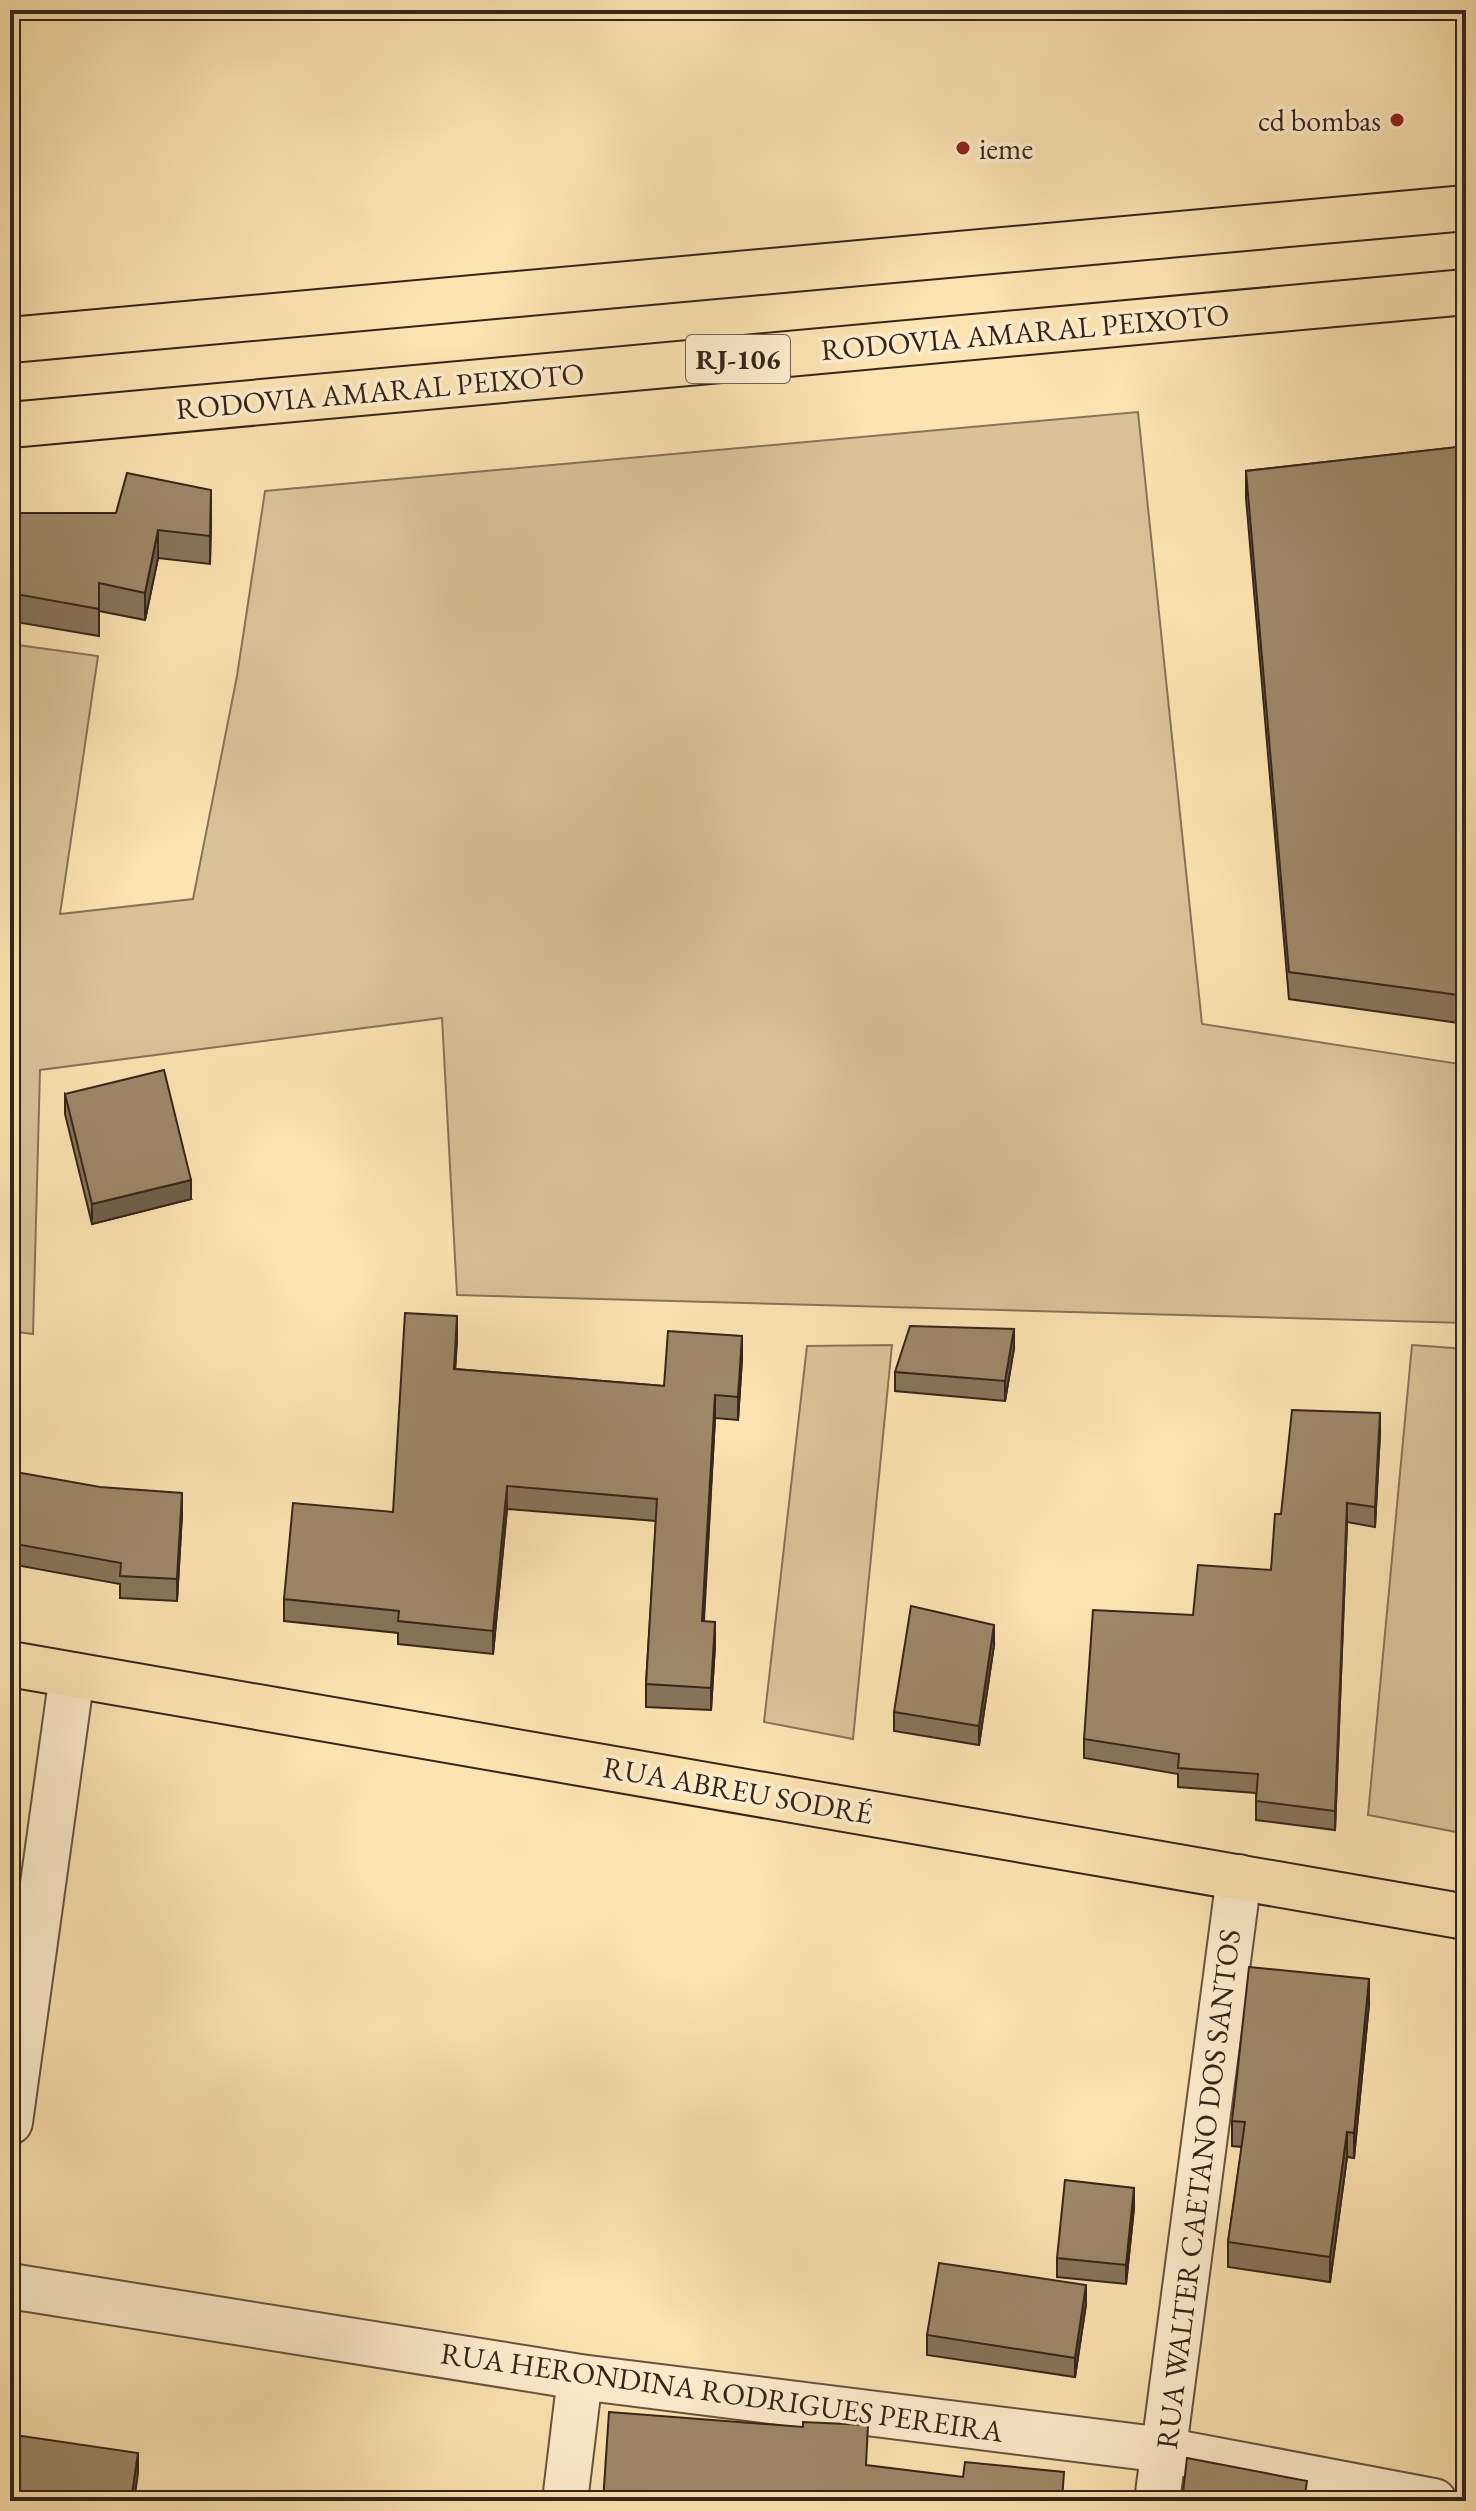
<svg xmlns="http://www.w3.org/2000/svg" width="1476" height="2511" font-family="'EB Garamond',serif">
	<rect width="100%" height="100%" fill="#fde3b2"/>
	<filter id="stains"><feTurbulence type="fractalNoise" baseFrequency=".0025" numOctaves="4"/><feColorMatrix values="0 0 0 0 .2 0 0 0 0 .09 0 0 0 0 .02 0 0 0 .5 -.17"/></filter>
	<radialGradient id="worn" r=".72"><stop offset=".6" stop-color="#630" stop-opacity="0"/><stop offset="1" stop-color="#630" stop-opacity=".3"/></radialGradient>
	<g fill="#dbc398" stroke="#887458" stroke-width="2">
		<path d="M 1138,412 L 1202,1024 L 1466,1065 L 1466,1323 L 457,1295 L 442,1018 L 40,1070 L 33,1334 L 10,1331 L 10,644 L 98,656 L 60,914 L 193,899 L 237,676 L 265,491 Z"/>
		<path d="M 892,1345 L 853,1739 L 764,1722 L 807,1346 Z"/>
		<path d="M 1412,1345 L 1466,1349 L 1466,1741 L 1456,1832 L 1368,1815 Z"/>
	</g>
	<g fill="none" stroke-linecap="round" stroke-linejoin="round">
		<defs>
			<g id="minor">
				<path d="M 10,2122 L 72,1675"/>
				<path d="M 10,2286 L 580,2377 L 1164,2450 L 1434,2501"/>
				<path d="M 565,2501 L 580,2377"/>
				<path d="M 1157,2501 L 1239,1877"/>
			</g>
			<path id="major" d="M 10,1664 L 1466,1917"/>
			<g id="highway">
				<path d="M 10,340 L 1466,208"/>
				<path d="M 10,425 L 1466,292"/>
			</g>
		</defs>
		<use href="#minor" stroke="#68543f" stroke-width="48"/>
		<use href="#major" stroke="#362519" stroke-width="48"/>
		<use href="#highway" stroke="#362519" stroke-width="48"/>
		<use href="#minor" stroke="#feedcd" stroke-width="44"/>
		<use href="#major" stroke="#fde3b2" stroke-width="44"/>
		<use href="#highway" stroke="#fde3b2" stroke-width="44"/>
	</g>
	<g fill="#87755a" stroke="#362519" stroke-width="2">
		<path d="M 1466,446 L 1466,1024 L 1289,999 L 1246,498 L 1246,471 Z"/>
		<path d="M 211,518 L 210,564 L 158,558 L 145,620 L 99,611 L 99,636 L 10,621 L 10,546 Z"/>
		<path d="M 65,1094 L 191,1199 L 92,1224 L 65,1114 Z"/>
		<path d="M 457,1339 L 455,1369 L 664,1386 L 742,1359 L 738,1420 L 715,1418 L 704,1621 L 715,1645 L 711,1710 L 646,1707 L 646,1684 L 656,1521 L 507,1509 L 493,1654 L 398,1644 L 398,1633 L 284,1621 L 284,1599 L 393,1512 Z"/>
		<path d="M 1014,1348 L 1005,1401 L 895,1391 L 895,1372 Z"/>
		<path d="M 1380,1433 L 1375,1527 L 1347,1522 L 1335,1830 L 1256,1820 L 1256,1793 L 1178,1787 L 1178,1774 L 1084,1758 L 1084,1739 L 1271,1570 L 1281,1514 Z"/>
		<path d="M 10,1471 L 182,1514 L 177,1601 L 120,1598 L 120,1584 L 10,1564 Z"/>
		<path d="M 994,1645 L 979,1745 L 894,1731 L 894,1712 Z"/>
		<path d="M 1369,2004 L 1354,2158 L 1347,2157 L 1330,2282 L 1228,2267 L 1228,2242 L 1242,2147 L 1232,2146 L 1232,2121 Z"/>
		<path d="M 1134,2208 L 1126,2284 L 1057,2277 L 1057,2258 Z"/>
		<path d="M 1086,2304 L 1075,2377 L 927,2355 L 927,2335 Z"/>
	</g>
	<g fill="#6e5f4a" stroke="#362519" stroke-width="2">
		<path d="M 211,490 L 211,518 L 210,564 L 210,536 Z"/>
		<path d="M 158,530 L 158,558 L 145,620 L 145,593 Z"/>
		<path d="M 191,1180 L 191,1199 L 92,1224 L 92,1204 Z"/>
		<path d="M 457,1316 L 457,1339 L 454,1392 L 454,1369 Z"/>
		<path d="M 1014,1329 L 1014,1348 L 1005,1401 L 1005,1381 Z"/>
		<path d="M 742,1336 L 742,1359 L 738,1420 L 738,1397 Z"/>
		<path d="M 715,1395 L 715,1418 L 702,1644 L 702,1621 Z"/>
		<path d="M 1380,1413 L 1380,1433 L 1375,1527 L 1375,1507 Z"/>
		<path d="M 507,1486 L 507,1509 L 493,1654 L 493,1631 Z"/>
		<path d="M 182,1493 L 182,1514 L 177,1601 L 177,1579 Z"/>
		<path d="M 1347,1503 L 1347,1522 L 1335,1830 L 1335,1811 Z"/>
		<path d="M 715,1622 L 715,1645 L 711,1710 L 711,1688 Z"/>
		<path d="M 994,1625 L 994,1645 L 979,1745 L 979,1726 Z"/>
		<path d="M 1369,1979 L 1369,2004 L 1354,2158 L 1354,2133 Z"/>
		<path d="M 1347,2132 L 1347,2157 L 1330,2282 L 1330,2257 Z"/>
		<path d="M 1134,2188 L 1134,2208 L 1126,2284 L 1126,2265 Z"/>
		<path d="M 1086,2285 L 1086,2304 L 1075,2377 L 1075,2358 Z"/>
		<path d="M 138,2453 L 138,2473 L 134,2501 L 131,2501 Z"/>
	</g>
	<g fill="#9d8869" stroke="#362519" stroke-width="2">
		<path d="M 1466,446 L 1466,996 L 1289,972 L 1246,471 Z"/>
		<path d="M 127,473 L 211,490 L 210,536 L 158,530 L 145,593 L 99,583 L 99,609 L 10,593 L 10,546 L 13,513 L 116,513 Z"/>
		<path d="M 164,1070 L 191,1180 L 92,1204 L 65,1094 Z"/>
		<path d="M 405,1313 L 457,1316 L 454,1369 L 664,1386 L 668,1331 L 742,1336 L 738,1397 L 715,1395 L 702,1621 L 715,1622 L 711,1688 L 646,1684 L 657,1499 L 507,1486 L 493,1631 L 398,1621 L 399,1611 L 284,1599 L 293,1503 L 393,1512 Z"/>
		<path d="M 910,1326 L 1014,1329 L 1005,1381 L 895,1372 Z"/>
		<path d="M 1292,1410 L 1380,1413 L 1375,1507 L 1347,1503 L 1335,1811 L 1256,1801 L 1258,1774 L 1178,1768 L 1179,1754 L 1084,1739 L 1093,1610 L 1193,1615 L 1198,1565 L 1271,1570 L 1275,1514 L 1281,1514 Z"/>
		<path d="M 10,1471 L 100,1487 L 182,1493 L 177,1579 L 120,1576 L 121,1563 L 10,1543 Z"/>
		<path d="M 911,1606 L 994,1625 L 979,1726 L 894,1712 Z"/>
		<path d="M 1249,1967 L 1369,1979 L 1354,2133 L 1347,2132 L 1330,2257 L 1228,2242 L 1245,2122 L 1232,2121 Z"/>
		<path d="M 1065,2180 L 1134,2188 L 1126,2265 L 1057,2258 Z"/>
		<path d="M 939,2263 L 1086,2285 L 1075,2358 L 927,2335 Z"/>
		<path d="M 609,2412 L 803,2427 L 803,2422 L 868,2425 L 866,2465 L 963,2477 L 965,2462 L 1064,2472 L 1062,2501 L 603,2501 Z"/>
		<path d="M 15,2435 L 138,2453 L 131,2501 L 10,2501 L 10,2466 Z"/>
		<path d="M 1187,2458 L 1307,2481 L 1304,2501 L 1182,2501 Z"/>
		<path d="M 332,2498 L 357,2501 L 332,2501 Z"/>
	</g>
	<g fill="#8f2418" stroke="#feedcd" stroke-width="3">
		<circle cx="1397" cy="120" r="8"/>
		<circle cx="963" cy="148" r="8"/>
	</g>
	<g text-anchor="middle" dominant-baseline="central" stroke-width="7" stroke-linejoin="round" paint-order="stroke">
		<rect fill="#feedcd" stroke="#72614f" stroke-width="2" x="686" y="335" width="104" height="48" rx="6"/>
		<g font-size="28" font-weight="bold" fill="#362519">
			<text x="738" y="359">RJ-106</text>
		</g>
		<g font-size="30" fill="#362519" stroke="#feedcd" text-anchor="end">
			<text x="1381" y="120">cd bombas</text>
			<text x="979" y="148" text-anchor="start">ieme</text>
		</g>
		<g font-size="30" fill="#362519" stroke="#feedcd">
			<text transform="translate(1025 332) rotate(-5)">RODOVIA AMARAL PEIXOTO</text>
			<text transform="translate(380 391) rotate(-5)">RODOVIA AMARAL PEIXOTO</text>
			<text transform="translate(738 1790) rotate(10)">RUA ABREU SODRÉ</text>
			<text transform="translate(1198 2189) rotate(-83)">RUA WALTER CAETANO DOS SANTOS</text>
			<text transform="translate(722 2392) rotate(8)">RUA HERONDINA RODRIGUES PEREIRA</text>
		</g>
	</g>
	<rect width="1476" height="2511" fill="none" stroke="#fde3b2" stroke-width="40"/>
	<rect x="12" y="12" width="1452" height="2487" fill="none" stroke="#362519" stroke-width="4"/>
	<rect x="20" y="20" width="1436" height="2471" fill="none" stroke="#362519" stroke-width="2"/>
	<rect width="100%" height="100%" filter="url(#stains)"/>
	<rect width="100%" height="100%" fill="url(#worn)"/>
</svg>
